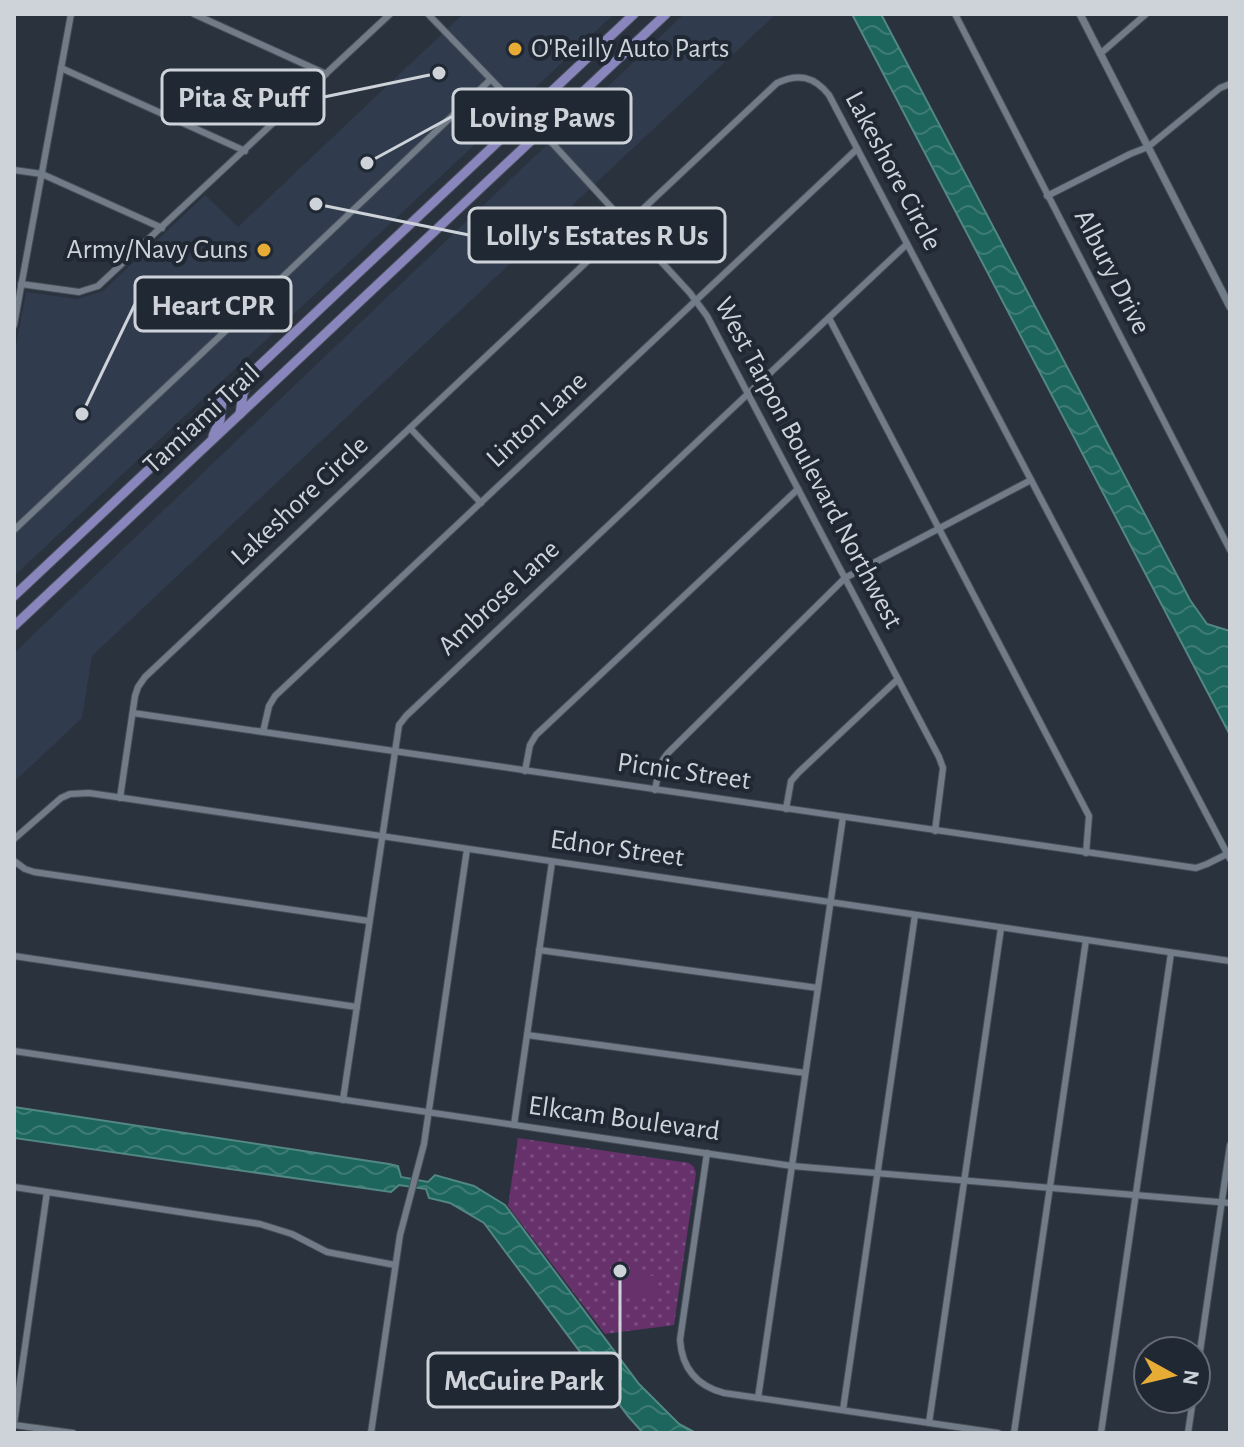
<svg xmlns="http://www.w3.org/2000/svg" width="1244" height="1447" font-family="'Alegreya Sans',sans-serif">
	<defs>
		<pattern id="park-dots" width="8" height="8" patternUnits="userSpaceOnUse" patternTransform="scale(2)"><rect width="8" height="8" fill="#67316b"/><path d="M2 2h.1M6 6h.1" fill="none" stroke="#7c4e80" stroke-width="1.8" stroke-linecap="round"/></pattern>
		<pattern id="water-waves" width="16" height="10" patternUnits="userSpaceOnUse" patternTransform="scale(2)"><rect width="16" height="10" fill="#1d665e"/><path d="M0 5q4-4 8 0t8 0" fill="none" stroke="#3d7b74"/></pattern>
	</defs>
	<rect width="100%" height="100%" fill="#29323d"/>
	<g fill="#303c4d">
		<path d="M 463,14 L 614,14 L 14,576 L 14,358 L 26,292 L 77,299 L 103,291 L 205,195 L 238,227 Z"/>
		<path d="M 684,14 L 776,14 L 92,656 L 82,718 L 14,782 L 14,653 Z"/>
	</g>
	<path fill="url(#park-dots)" d="M 518,1138 L 689,1163 L 694,1167 L 696,1173 L 674,1325 L 605,1334 L 508,1206 Z"/>
	<path fill="#67316b" d="M 627,1272 L 659,1277 L 656,1298 L 624,1293 Z"/>
	<g fill="url(#water-waves)" stroke="#528783" stroke-width="2">
		<path d="M 852,14 L 881,14 L 1190,600 L 1207,624 L 1230,631 L 1230,735 Z"/>
		<path d="M 14,1107 L 389,1164 L 398,1166 L 401,1177 L 428,1182 L 435,1175 L 474,1186 L 505,1205 L 639,1384 L 679,1424 L 696,1433 L 643,1433 L 628,1416 L 484,1223 L 450,1203 L 429,1198 L 426,1189 L 399,1185 L 391,1192 L 14,1138 Z"/>
	</g>
	<g fill="none" stroke-linecap="round" stroke-linejoin="round">
		<defs>
			<g id="minor">
				<path d="M 194,14 L 326,74"/>
				<path d="M 428,14 L 541,131 L 690,293 L 707,316 L 939,757 L 943,768 L 935,831"/>
				<path d="M 955,14 L 1230,550"/>
				<path d="M 1100,54 L 1146,14"/>
				<path d="M 61,68 L 245,151"/>
				<path d="M 14,170 L 42,174 L 162,228"/>
				<path d="M 1047,196 L 1130,154 L 1148,147 L 1220,88 L 1230,84"/>
				<path d="M 21,284 L 79,292 L 98,286 L 390,14"/>
				<circle cx="243" cy="314" r="9"/>
				<path d="M 250,308 L 490,80"/>
				<path d="M 829,318 L 1089,816 L 1086,853"/>
				<path d="M 14,325 L 71,14"/>
				<path d="M 410,428 L 481,503"/>
				<path d="M 14,530 L 236,321"/>
				<path d="M 133,713 L 1196,868 L 1207,864 L 1227,854"/>
				<path d="M 263,732 L 269,706 L 275,696 L 857,149"/>
				<path d="M 525,771 L 530,745 L 536,735 L 798,489"/>
				<path d="M 655,790 L 660,764 L 667,754 L 845,578 L 1031,480"/>
				<path d="M 120,798 L 135,696 L 138,687 L 145,677 L 777,83 C 798,73 814,76 829,95 L 1230,859"/>
				<path d="M 786,809 L 791,781 L 799,772 L 898,679"/>
				<path d="M 14,839 L 61,798 L 70,794 L 89,793 L 1230,961"/>
				<path d="M 14,861 L 25,869 L 34,872 L 369,921"/>
				<path d="M 539,950 L 818,988"/>
				<path d="M 14,956 L 357,1007"/>
				<path d="M 527,1035 L 805,1073"/>
				<path d="M 14,1051 L 792,1166 L 1230,1203"/>
				<path d="M 343,1100 L 399,725 L 406,716 L 907,244"/>
				<path d="M 514,1125 L 552,862"/>
				<path d="M 707,1153 L 680,1340 C 682,1368 697,1386 724,1393 L 998,1433"/>
				<path d="M 14,1187 L 260,1224 L 292,1234 L 327,1252 L 395,1265"/>
				<path d="M 1196,1379 L 1230,1145"/>
				<path d="M 758,1398 L 843,817"/>
				<path d="M 843,1410 L 915,915"/>
				<path d="M 929,1423 L 1001,928"/>
				<path d="M 14,1424 L 47,1192"/>
				<path d="M 14,1425 L 73,1433"/>
				<path d="M 371,1433 L 400,1235 L 424,1144 L 467,849"/>
				<path d="M 1014,1433 L 1086,940"/>
				<path d="M 1101,1433 L 1171,953"/>
				<path d="M 1188,1433 L 1193,1399"/>
			</g>
			<path id="tertiary" d="M 1080,14 L 1230,307"/>
			<g id="primary">
				<path d="M 240,414 L 243,394 L 251,376"/>
				<path d="M 213,436 L 220,420 L 222,401"/>
				<path d="M 14,596 L 634,14"/>
				<path d="M 14,626 L 666,14"/>
			</g>
		</defs>
		<use href="#minor" stroke="#474e57" stroke-width="8"/>
		<use href="#tertiary" stroke="#474e57" stroke-width="9"/>
		<use href="#primary" stroke="#474e57" stroke-width="11"/>
		<use href="#minor" stroke="#727c89" stroke-width="6"/>
		<use href="#tertiary" stroke="#727c89" stroke-width="7"/>
		<use href="#primary" stroke="#8986bd" stroke-width="9"/>
	</g>
	<g fill="#e6ac36" stroke="#202833" stroke-width="3">
		<circle cx="515" cy="49" r="8"/>
		<circle cx="264" cy="250" r="8"/>
	</g>
	<g text-anchor="middle" dominant-baseline="central" stroke-width="8" stroke-linejoin="round" paint-order="stroke">
		<g font-size="28" fill="#ced3da" stroke="#202833" text-anchor="start">
			<text x="531" y="49">O'Reilly Auto Parts</text>
			<text x="248" y="250" text-anchor="end">Army/Navy Guns</text>
		</g>
		<g font-size="28" fill="#ced3da" stroke="#202833">
			<text transform="translate(893 171) rotate(62)">Lakeshore Circle</text>
			<text transform="translate(1112 272) rotate(63)">Albury Drive</text>
			<text transform="translate(202 419) rotate(-43)">Tamiami Trail</text>
			<text transform="translate(537 420) rotate(-43)">Linton Lane</text>
			<text transform="translate(808 463) rotate(62)">West Tarpon Boulevard Northwest</text>
			<text transform="translate(300 501) rotate(-43)">Lakeshore Circle</text>
			<text transform="translate(499 598) rotate(-43)">Ambrose Lane</text>
			<text transform="translate(684 772) rotate(8)">Picnic Street</text>
			<text transform="translate(617 849) rotate(8)">Ednor Street</text>
			<text transform="translate(624 1119) rotate(8)">Elkcam Boulevard</text>
		</g>
	</g>
	<path fill="none" stroke="#ced3da" stroke-width="3" d="M439 73L324 97M367 163L453 116M316 204L469 235M82 414L135 304M620 1271L620 1380"/>
	<g fill="#ced3da" stroke="#202833" stroke-width="3">
		<circle cx="439" cy="73" r="8"/>
		<circle cx="367" cy="163" r="8"/>
		<circle cx="316" cy="204" r="8"/>
		<circle cx="82" cy="414" r="8"/>
		<circle cx="620" cy="1271" r="8"/>
	</g>
	<g fill="#202833" stroke="#ced3da" stroke-width="3">
		<rect x="162" y="70" width="162" height="54" rx="8"/>
		<rect x="453" y="89" width="178" height="54" rx="8"/>
		<rect x="469" y="208" width="256" height="54" rx="8"/>
		<rect x="135" y="277" width="156" height="54" rx="8"/>
		<rect x="428" y="1353" width="192" height="54" rx="8"/>
	</g>
	<g font-size="30" text-anchor="middle" font-weight="bold" fill="#ced3da">
		<text x="243" y="107">Pita &amp; Puff</text>
		<text x="542" y="127">Loving Paws</text>
		<text x="597" y="245">Lolly's Estates R Us</text>
		<text x="213" y="315">Heart CPR</text>
		<text x="524" y="1390">McGuire Park</text>
	</g>
	<rect width="1244" height="1447" fill="none" stroke="#ced3da" stroke-width="32"/>
	<g transform="translate(1172 1375) rotate(98)"><circle r="38" fill="#202833" stroke="#666c76" stroke-width="2"/>
	<path d="M0-6L14 30L0 20L-14 30Z" fill="#e6ac36"/>
	<text y="-12" font-size="22" font-weight="bold" text-anchor="middle" fill="#ced3da">N</text>
	</g>
</svg>
